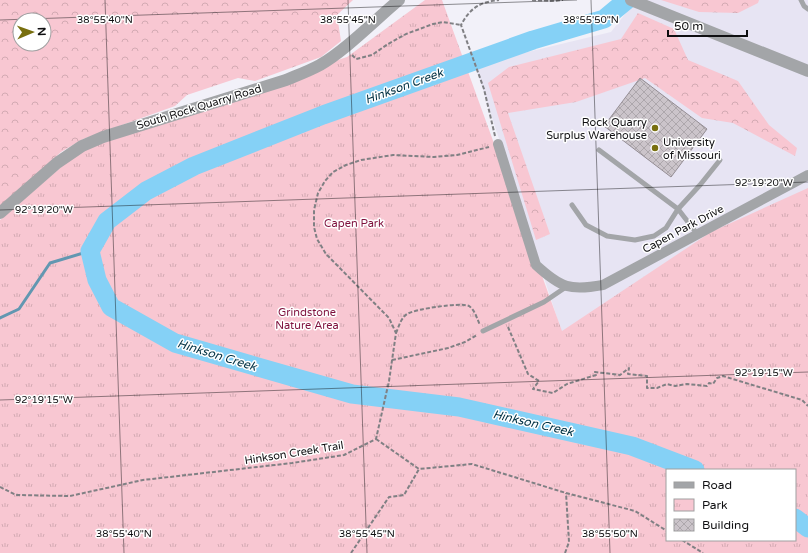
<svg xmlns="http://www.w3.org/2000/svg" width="808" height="553" font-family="'Varela Round',sans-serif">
	<defs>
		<pattern id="forest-crowns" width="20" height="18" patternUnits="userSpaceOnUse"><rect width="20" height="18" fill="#f8c7d2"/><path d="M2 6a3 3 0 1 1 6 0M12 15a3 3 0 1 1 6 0" fill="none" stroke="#d3aab3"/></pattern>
		<pattern id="park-tufts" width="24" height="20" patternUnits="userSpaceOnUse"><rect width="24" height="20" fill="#f8c7d2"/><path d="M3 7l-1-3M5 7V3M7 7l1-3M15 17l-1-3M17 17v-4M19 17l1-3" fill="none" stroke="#d3aab3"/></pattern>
		<pattern id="building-cross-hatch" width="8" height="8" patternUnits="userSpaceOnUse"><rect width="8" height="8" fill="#cbc4ca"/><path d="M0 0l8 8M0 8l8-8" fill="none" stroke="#ada7ac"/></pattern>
	</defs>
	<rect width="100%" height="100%" fill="#f2f1f9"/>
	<path fill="#e7e4f3" d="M 636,0 L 808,0 L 808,190 L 562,333 L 476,68 L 499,59 L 611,32 Z"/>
	<g fill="url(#forest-crowns)" fill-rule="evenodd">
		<path d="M 0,0 L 353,0 L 337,15 L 341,41 L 321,57 L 255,81 L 238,78 L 187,95 L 175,106 L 83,139 L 61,152 L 0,209 ZM 20,20 L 44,20 L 44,44 L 20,44 Z"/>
		<path d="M 661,0 L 759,0 L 758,3 L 738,13 L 699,12 Z"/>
		<path d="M 638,13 L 674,29 L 688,60 L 738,81 L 769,125 L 797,148 L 795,156 L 733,123 L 702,118 L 645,78 L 576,102 L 508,113 L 550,234 L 536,240 L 488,83 L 509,67 L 621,39 Z"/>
	</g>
	<path fill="url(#park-tufts)" fill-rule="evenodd" d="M 425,0 L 442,0 L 562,331 L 711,232 L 808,188 L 808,553 L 0,553 L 0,220 L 90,142 L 347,57 ZM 667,470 L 795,470 L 795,540 L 667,540 Z"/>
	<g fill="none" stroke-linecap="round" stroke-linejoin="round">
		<path stroke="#6297b1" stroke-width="3" d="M 0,318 L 19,309 L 50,263 L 90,251"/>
		<g stroke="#85d1f6" stroke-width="19">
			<path d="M 627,0 L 604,19 L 533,40 L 323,115 L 194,166 L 146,191 L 107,221 L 90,251 L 97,280 L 111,307 L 175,343 L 352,394 L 459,407 L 632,446 L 695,470"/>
			<path d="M 795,518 L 808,528"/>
		</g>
	</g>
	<path fill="url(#building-cross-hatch)" stroke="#948d93" d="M 640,78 L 707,129 L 671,177 L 604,126 Z"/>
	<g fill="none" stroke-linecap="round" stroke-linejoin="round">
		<g stroke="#808084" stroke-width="2" stroke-dasharray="4 2" stroke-linecap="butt">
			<path d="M 532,0 L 552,1 L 563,0"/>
			<path d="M 352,55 L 356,59 L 372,55 L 388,44 L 406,34 L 433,24 L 443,22 L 461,25"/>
			<path d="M 495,136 L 484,89 L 461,25 C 470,8 480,2 499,0"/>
			<path d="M 508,327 L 528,374 L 539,381 L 533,389 L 553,393 L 567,384 L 596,375 L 595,372 L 620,375 L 629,368 L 628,374 L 647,376 L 647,388 L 657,388 L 667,384 L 675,386 L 687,384 L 707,386 L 709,383 L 713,384 L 717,378 L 723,376 L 802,400 L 808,406"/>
			<path d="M 396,333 C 399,326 401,318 407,314 C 415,309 461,302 469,306 C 475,310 477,319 480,325"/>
			<path d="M 392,360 L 448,348 L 465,342 L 477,335"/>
			<path d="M 376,439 L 419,469 L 472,464 L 566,493 L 635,511 L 667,531"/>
			<path d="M 0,487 L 16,495 L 70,496 L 143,480 L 292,463 L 344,455 L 376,439 L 389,381 L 396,333 L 389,318 L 326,254 L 317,239 L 314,227 L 314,210 L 318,193 L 325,181 L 333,172 L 346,165 L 361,160 L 393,155 L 434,157 L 457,155 L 489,147"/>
			<path d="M 682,540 L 703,553"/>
			<path d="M 351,553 L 389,497 L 404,495 L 419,469"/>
			<path d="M 565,553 L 569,542 L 566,493"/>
		</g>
		<g stroke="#a3a5a8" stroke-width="5">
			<path d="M 801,0 L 804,6 L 808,9"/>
			<path d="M 599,150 L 678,209 L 698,235"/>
			<path d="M 572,205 L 586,225 L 607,236 L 635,240 L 654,236 L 666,228 L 678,209 L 700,185 L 720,160"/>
			<path d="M 483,331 L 544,302 L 566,287"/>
		</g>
		<path stroke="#a3a5a8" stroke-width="10" d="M 498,144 L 536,265 C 561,288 570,291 603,285 L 808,175"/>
		<g stroke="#a3a5a8" stroke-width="12">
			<path d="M 631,0 L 808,71"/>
			<path d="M 0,213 L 57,163 L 82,146 L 103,137 L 286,80 C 298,75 309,71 320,65 C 346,50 375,20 399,0"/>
		</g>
	</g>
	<path fill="none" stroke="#0f0f11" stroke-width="1" stroke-opacity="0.45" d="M 105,0 L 124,553M 348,0 L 367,553M 591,0 L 610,553M 0,20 L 577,0M 0,210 L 808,182M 0,400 L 808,372"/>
	<g fill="#786f0f" stroke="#fff" stroke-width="1.5">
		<circle cx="655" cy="128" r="4"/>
		<circle cx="655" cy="148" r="4"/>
	</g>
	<g text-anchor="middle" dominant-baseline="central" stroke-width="3" stroke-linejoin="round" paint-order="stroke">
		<g font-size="11" fill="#0f0f11" stroke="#fff">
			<text transform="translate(199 107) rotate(-17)">South Rock Quarry Road</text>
			<text transform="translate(683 229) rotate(-28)">Capen Park Drive</text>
			<text transform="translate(294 453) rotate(-9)">Hinkson Creek Trail</text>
		</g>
		<g font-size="11" fill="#0f0f11" stroke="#fff" text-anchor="end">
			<text x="647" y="122">Rock Quarry<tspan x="647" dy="13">Surplus Warehouse</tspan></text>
			<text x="663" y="142" text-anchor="start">University<tspan x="663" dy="13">of Missouri</tspan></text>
		</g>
		<g font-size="11" fill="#7e103d" stroke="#fff">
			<text x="354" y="223">Capen Park</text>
			<text x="307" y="312">Grindstone<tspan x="307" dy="13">Nature Area</tspan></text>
		</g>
		<g font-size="12" font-style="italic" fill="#023244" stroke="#fff">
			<text transform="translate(404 86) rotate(-20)">Hinkson Creek</text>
			<text transform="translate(217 355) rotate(17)">Hinkson Creek</text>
			<text transform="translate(533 423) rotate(13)">Hinkson Creek</text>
		</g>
	</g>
	<g font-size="10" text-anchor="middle" fill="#0f0f11" stroke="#fff" stroke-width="3" stroke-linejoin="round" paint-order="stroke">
		<text x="105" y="23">38°55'40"N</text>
		<text x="348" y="23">38°55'45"N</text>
		<text x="591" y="23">38°55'50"N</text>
		<text x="764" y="186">92°19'20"W</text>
		<text x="44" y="213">92°19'20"W</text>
		<text x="764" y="376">92°19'15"W</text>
		<text x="44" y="403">92°19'15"W</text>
		<text x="124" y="537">38°55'40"N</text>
		<text x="367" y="537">38°55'45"N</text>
		<text x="610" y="537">38°55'50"N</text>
	</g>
	<rect x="666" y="469" width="130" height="72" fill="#ffffff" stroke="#9f9fa0"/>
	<rect x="674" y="482" width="20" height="6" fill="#a3a5a8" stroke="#9f9fa0"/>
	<text x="702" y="489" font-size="12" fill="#0f0f11">Road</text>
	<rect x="674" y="499" width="20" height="12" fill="url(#park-tufts)" stroke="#9f9fa0"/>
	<text x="702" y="509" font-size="12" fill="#0f0f11">Park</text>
	<rect x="674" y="519" width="20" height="12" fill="url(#building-cross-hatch)" stroke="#9f9fa0"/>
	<text x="702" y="529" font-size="12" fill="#0f0f11">Building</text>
	<g transform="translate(32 32) rotate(88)"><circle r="19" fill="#ffffff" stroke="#9f9fa0"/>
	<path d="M0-3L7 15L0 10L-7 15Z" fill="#786f0f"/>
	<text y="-6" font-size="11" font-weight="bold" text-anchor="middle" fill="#0f0f11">N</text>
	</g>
	<path d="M668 30v6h79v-6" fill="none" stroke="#0f0f11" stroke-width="2"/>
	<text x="674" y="30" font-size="12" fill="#0f0f11" stroke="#ffffff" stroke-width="3" paint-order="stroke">50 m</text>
</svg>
